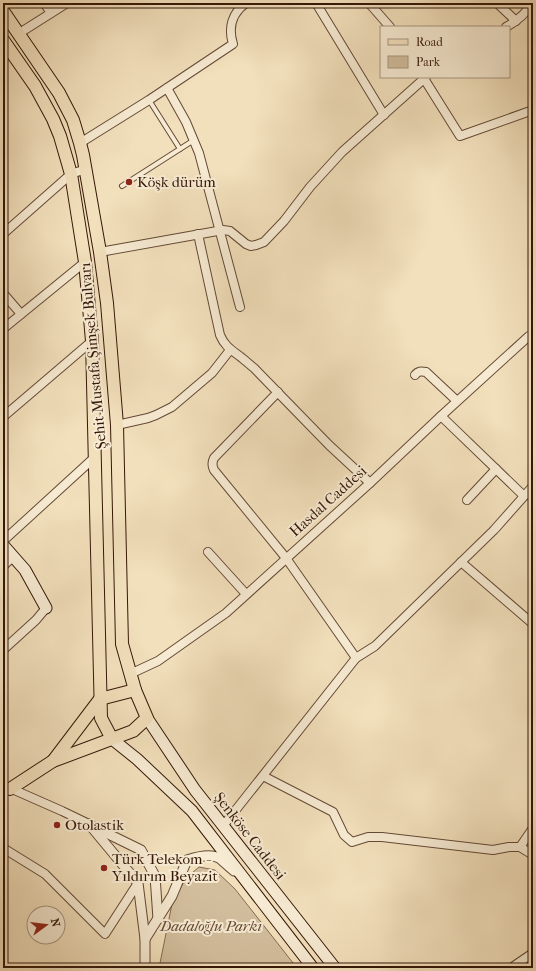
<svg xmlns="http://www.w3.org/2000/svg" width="536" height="971" font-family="'IM FELL French Canon',serif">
	<rect width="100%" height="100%" fill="#f2e0bc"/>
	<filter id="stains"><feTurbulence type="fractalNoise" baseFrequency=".005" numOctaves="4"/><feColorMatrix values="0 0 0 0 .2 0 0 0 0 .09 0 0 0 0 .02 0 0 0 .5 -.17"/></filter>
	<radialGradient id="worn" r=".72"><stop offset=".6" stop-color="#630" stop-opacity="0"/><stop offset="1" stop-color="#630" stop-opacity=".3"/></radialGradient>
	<path fill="#d2be9d" stroke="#846a52" d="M 199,867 L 215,870 L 235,889 L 297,968 L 159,968 L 172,904 L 186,878 Z"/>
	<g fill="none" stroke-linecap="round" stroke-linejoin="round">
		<defs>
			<g id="service">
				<path d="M 149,100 L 180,149"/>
				<path d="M 122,186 L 194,140"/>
			</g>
			<g id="minor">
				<path d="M 44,3 L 51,13"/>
				<path d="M 316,3 L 384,115"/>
				<path d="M 369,3 L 390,27"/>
				<path d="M 497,3 L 516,21"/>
				<path d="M 506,27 C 517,21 526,14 532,3"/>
				<path d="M 18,34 L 67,3"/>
				<path d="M 423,77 L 460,136 L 533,110"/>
				<path d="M 167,88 L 186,122 L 199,153 L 240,307"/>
				<path d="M 80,143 L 149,100 L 233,44 C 228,28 232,13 246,3"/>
				<path d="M 3,234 L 71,174 L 86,169"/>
				<path d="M 198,234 L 220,335 C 225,347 232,350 242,358 C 246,361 250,365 254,368 L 329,445 L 370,483"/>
				<path d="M 100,252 L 223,230 L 230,231 L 246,244 L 251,246 L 256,245 L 264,242 L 284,221 L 310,187 L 342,152 L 426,77"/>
				<path d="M 3,293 L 21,314"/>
				<path d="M 3,329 L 85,262"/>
				<path d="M 415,375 C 418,371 421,371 426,372 L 457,401"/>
				<path d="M 441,416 L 524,496"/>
				<path d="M 3,417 L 92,341"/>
				<path d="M 117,425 L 148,418 L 156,415 L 172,407 L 212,373 L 230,350"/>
				<path d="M 467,500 L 496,469"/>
				<path d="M 3,541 L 95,457"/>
				<path d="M 208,552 L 246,594"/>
				<path d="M 461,562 L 533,624"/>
				<path d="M 3,566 L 13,557"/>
				<path d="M 3,650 L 36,620 L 46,608"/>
				<path d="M 356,658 L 375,646 L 494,530 L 533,486"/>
				<path d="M 130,674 L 158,661 L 226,613 L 370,483 L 441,416 L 529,336 L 533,335"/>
				<path d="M 263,776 L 333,812 L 344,835 L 352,842 L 368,837 L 382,837 L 493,850 L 509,847 L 520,847 L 533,855"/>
				<path d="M 3,785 L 62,811 L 89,824"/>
				<path d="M 223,826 L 356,658 L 286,558 L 214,470 C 212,466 212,462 214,458 L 278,392"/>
				<path d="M 520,847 L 533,828"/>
				<path d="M 3,848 L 45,874 L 105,934 L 138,883"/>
				<path d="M 511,968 L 533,953"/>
			</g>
			<g id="tertiary">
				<path d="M 89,824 L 138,883 L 145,939 L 145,968"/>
				<path d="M 92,826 L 141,850 L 155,876 L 158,919"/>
				<path d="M 145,939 L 172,896 L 187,860 C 196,857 210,853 219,858 C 224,862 229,867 234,871"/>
			</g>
			<g id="secondary">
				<path d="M 3,545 L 25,570 L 46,608"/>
				<path d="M 147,718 L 195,790 L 335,968"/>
				<path d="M 112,739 L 137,759 L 192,811 L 313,968"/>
			</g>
			<g id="primary">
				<path d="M 3,11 L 59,93 L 73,120 L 80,143 L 83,155 L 100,252 L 107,303 L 117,425 L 122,644 L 135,690 L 147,718 L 133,731 L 53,761 L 10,789"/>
				<path d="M 3,40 L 35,86 L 53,119 L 60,136 L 71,174 L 85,262 L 92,341 L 101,718 L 112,739"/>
				<path d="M 53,761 L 100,699 L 135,690"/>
			</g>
		</defs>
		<use href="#service" stroke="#644935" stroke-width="6"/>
		<use href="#minor" stroke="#644935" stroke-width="10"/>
		<use href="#tertiary" stroke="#644935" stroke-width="11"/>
		<use href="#secondary" stroke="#351708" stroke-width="13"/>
		<use href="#primary" stroke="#351708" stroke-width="14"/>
		<use href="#service" stroke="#f7ebd3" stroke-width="4"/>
		<use href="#minor" stroke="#f7ebd3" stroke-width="8"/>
		<use href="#tertiary" stroke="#f7ebd3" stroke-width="9"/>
		<use href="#secondary" stroke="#f7ebd3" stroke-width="11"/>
		<use href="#primary" stroke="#f2e0bc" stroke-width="12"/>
	</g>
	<g fill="#8f2418" stroke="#f7ebd3" stroke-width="1.5">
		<circle cx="129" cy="182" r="4"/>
		<circle cx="57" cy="825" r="4"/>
		<circle cx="104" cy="868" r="4"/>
	</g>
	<g text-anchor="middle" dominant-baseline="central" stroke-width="4" stroke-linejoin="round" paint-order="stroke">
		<g font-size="15" fill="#351708" stroke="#f7ebd3" text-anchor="start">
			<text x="137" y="182">Köşk dürüm</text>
			<text x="65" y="825">Otolastik</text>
			<text x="112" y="859">Türk Telekom -<tspan x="112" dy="17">Yıldırım Beyazit</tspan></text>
		</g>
		<g font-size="15" fill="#351708" stroke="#f7ebd3">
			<text transform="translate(93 356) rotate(-95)">Şehit Mustafa Şimşek Bulvarı</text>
			<text transform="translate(328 501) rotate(-42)">Hasdal Caddesi</text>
			<text transform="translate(250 836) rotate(52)">Şenköse Caddesi</text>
		</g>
		<g font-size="15" font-style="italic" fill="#644935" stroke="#f7ebd3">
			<text x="211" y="926">Dadaloğlu Parkı</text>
		</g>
	</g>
	<rect width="536" height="971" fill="none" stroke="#f2e0bc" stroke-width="16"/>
	<rect x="4" y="4" width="528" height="963" fill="none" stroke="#351708" stroke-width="2"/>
	<rect x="8" y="8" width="520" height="955" fill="none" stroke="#351708"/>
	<rect x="380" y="26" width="130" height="52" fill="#f7ebd3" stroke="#a99682"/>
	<rect x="388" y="39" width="20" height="6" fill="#f2e0bc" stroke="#a99682"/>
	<text x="416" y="46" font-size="12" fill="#351708">Road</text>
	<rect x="388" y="56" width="20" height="12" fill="#d2be9d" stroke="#a99682"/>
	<text x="416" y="66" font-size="12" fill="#351708">Park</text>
	<g transform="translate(46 925) rotate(75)"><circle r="19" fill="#f7ebd3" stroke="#a99682"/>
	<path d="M0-3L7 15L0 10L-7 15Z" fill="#8f2418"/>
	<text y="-6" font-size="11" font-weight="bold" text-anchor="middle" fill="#351708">N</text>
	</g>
	<rect width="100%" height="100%" filter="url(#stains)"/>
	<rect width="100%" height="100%" fill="url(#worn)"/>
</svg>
